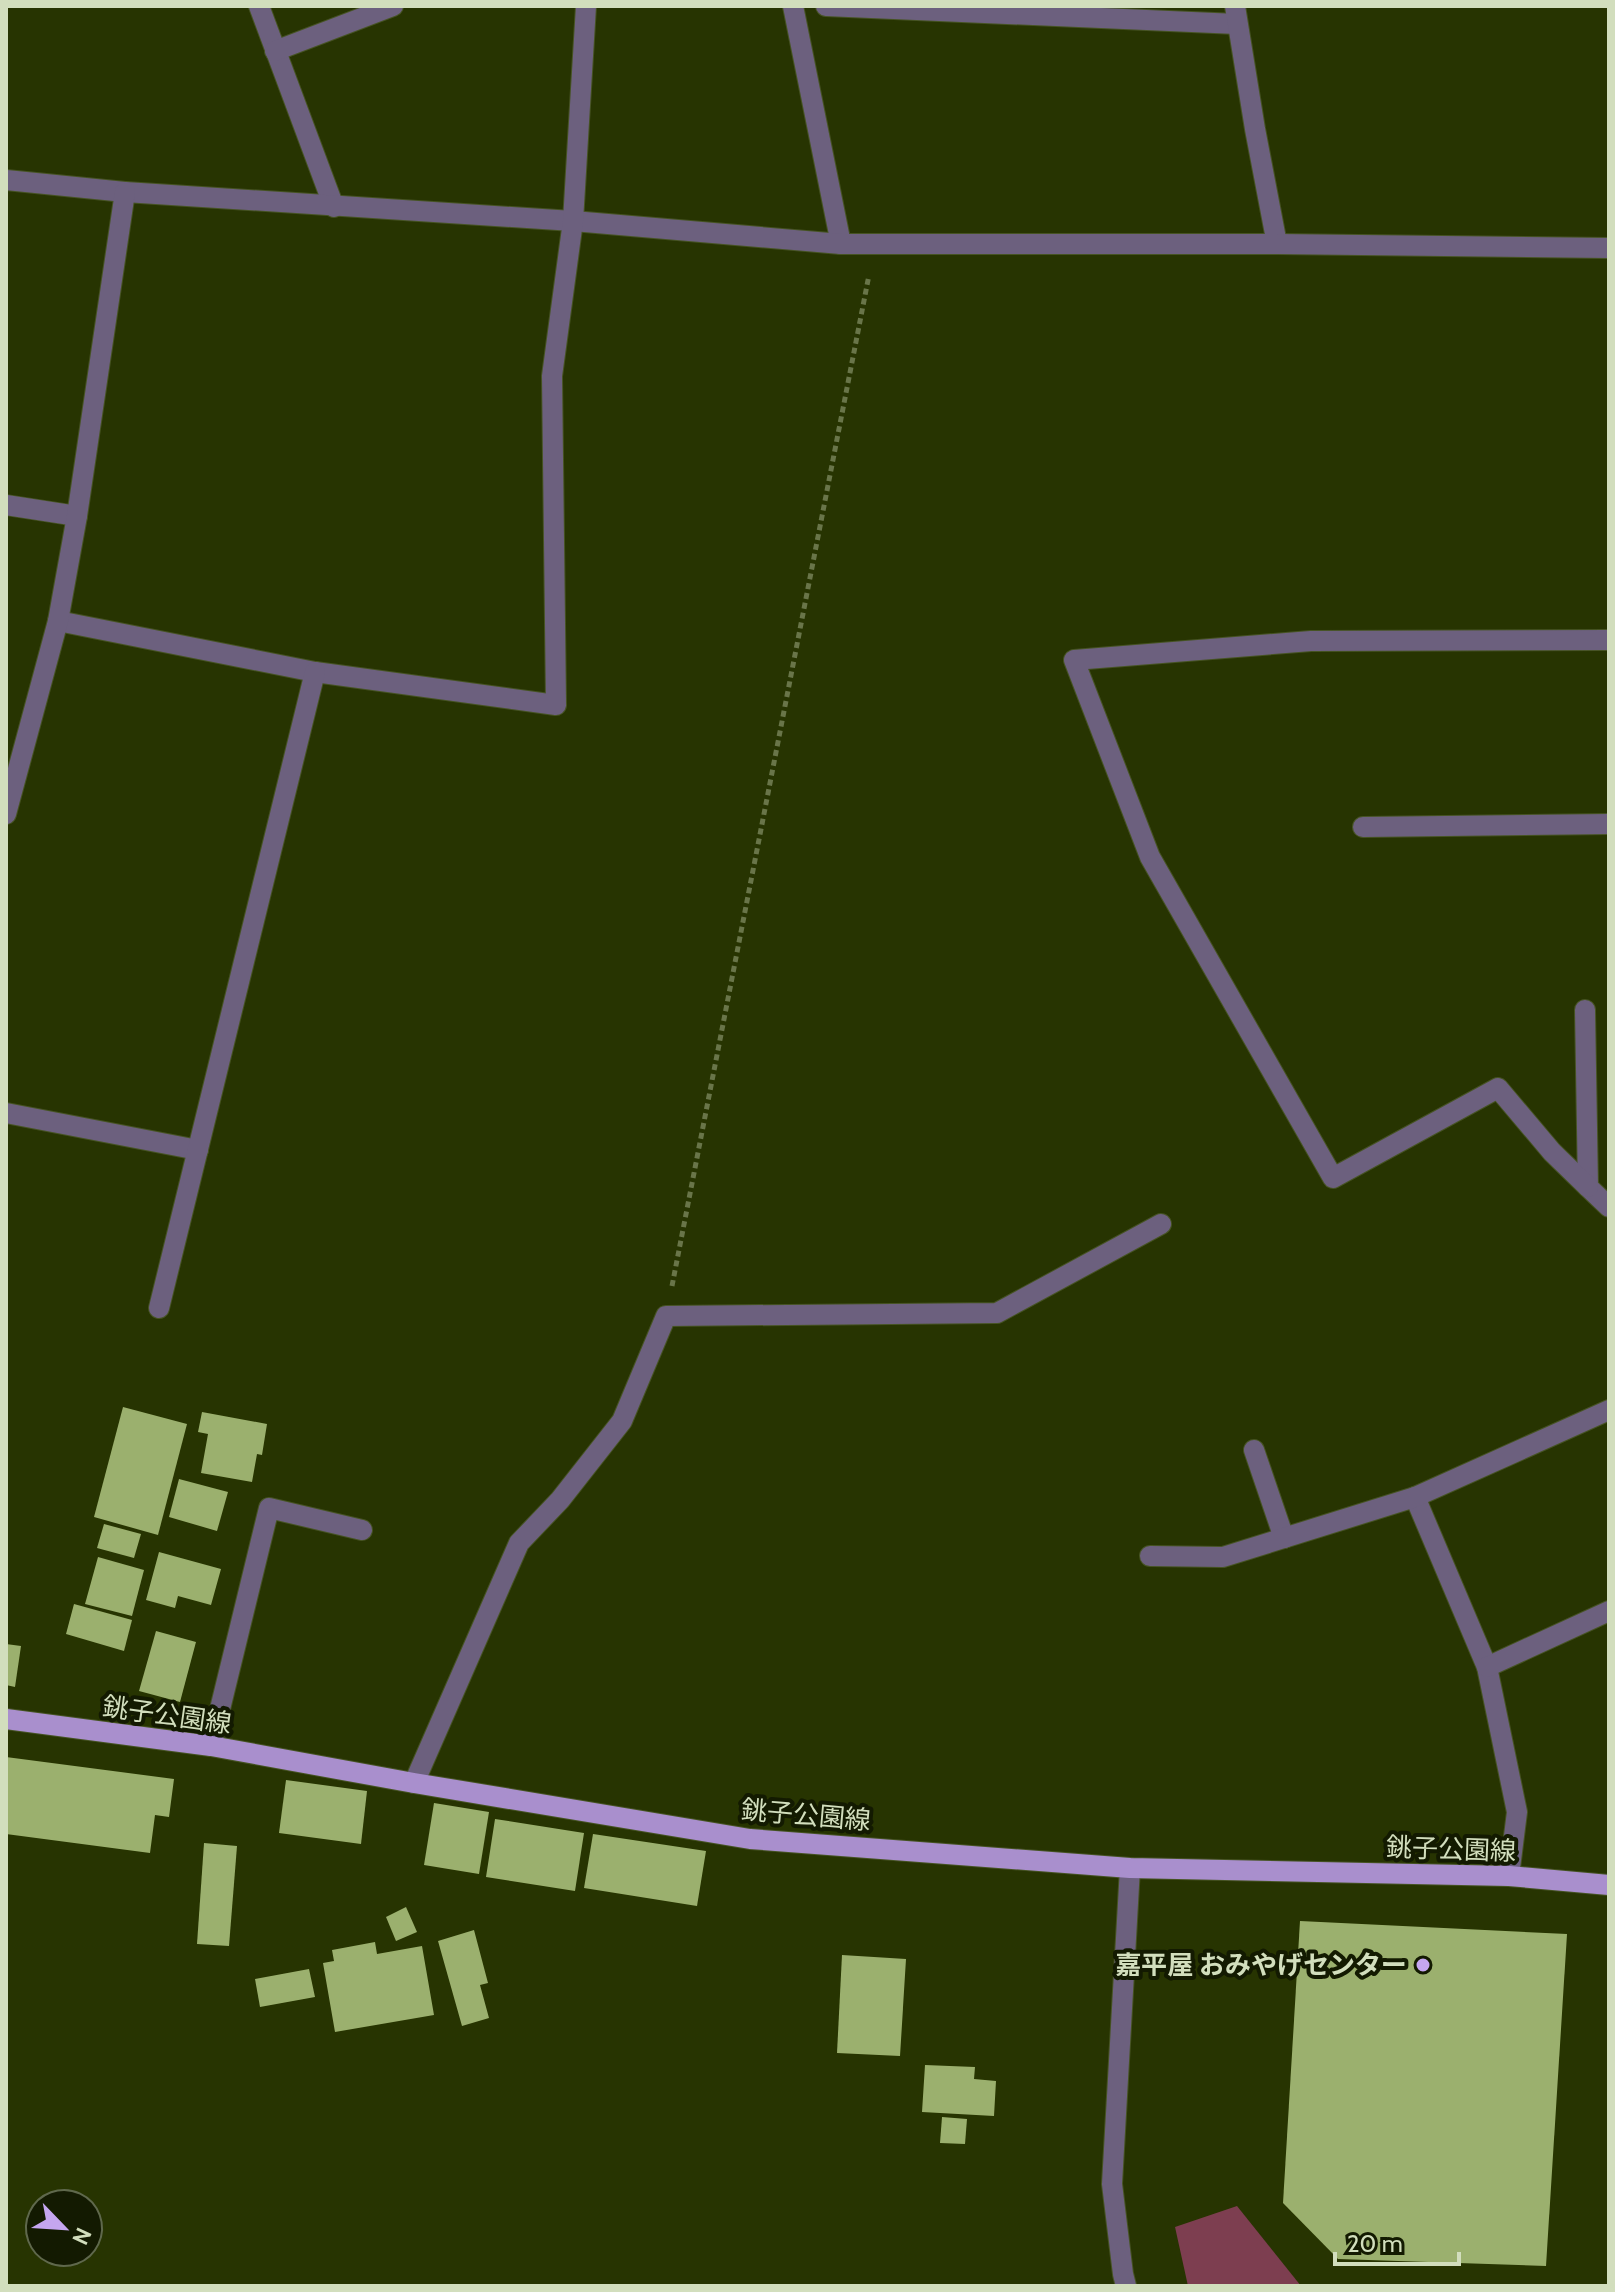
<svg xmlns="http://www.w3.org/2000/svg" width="1615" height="2292" font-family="Cabin,'Noto Sans JP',sans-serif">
	<rect width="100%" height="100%" fill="#273401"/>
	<path fill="#7d3e50" d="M 1237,2206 L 1301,2286 L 1188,2286 L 1175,2227 Z"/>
	<g fill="#9bb06e">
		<path d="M 123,1407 L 187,1424 L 158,1535 L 94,1517 Z"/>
		<path d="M 202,1412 L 267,1424 L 262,1455 L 257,1454 L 252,1482 L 201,1473 L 208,1434 L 198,1432 Z"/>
		<path d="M 179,1479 L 228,1492 L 217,1531 L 169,1517 Z"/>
		<path d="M 104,1524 L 141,1534 L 134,1558 L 97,1548 Z"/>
		<path d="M 159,1552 L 221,1569 L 211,1605 L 178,1596 L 175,1608 L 146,1600 Z"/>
		<path d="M 98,1557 L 144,1570 L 132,1616 L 85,1604 Z"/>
		<path d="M 74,1604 L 132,1620 L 124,1651 L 66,1634 Z"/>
		<path d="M 156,1631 L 196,1642 L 180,1702 L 139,1691 Z"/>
		<path d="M 6,1644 L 21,1646 L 15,1687 L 6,1685 Z"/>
		<path d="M 6,1757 L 174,1779 L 169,1817 L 155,1815 L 150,1853 L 6,1834 Z"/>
		<path d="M 286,1780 L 367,1791 L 361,1844 L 279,1833 Z"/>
		<path d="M 434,1803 L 489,1812 L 479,1874 L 424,1865 Z"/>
		<path d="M 495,1819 L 584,1833 L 575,1891 L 486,1877 Z"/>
		<path d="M 593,1834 L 706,1851 L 697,1906 L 584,1888 Z"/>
		<path d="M 204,1843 L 237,1846 L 229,1946 L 197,1944 Z"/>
		<path d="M 406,1907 L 417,1932 L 396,1941 L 386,1917 Z"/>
		<path d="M 1300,1921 L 1567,1934 L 1546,2266 L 1338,2259 L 1283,2203 Z"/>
		<path d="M 474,1930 L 488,1983 L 480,1985 L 489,2018 L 462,2026 L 438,1941 Z"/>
		<path d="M 375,1942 L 377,1954 L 422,1946 L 434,2015 L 335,2032 L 323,1963 L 334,1961 L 332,1950 Z"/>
		<path d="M 842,1955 L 906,1959 L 900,2056 L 837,2053 Z"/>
		<path d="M 309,1969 L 315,1997 L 260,2007 L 255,1979 Z"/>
		<path d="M 925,2065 L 975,2067 L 974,2079 L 996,2081 L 994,2116 L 922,2112 Z"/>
		<path d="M 942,2117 L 967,2119 L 965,2144 L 940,2143 Z"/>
	</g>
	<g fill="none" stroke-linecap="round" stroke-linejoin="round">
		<defs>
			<g id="minor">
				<path d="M 259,6 L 334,207"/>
				<path d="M 793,6 L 841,244"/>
				<path d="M 826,6 L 1237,24"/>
				<path d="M 1235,6 L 1255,129 L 1277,244"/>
				<path d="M 275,51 L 393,6"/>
				<path d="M 6,180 L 125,192 L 573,221 L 841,244 L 1277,244 L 1609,248"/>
				<path d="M 6,505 L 77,516"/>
				<path d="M 58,621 L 315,672 L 556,705 L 552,376 L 573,221 L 586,6"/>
				<path d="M 6,814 L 58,621 L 77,516 L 125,192"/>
				<path d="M 1363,827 L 1609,824"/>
				<path d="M 1585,1010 L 1588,1187 L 1609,1207"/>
				<path d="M 6,1113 L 198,1150"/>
				<path d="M 1588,1187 L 1552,1152 L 1498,1088 L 1333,1178 L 1150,857 L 1074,660 L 1311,641 L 1609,640"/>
				<path d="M 159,1308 L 315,672"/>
				<path d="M 1254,1450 L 1284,1538"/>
				<path d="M 1415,1497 L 1487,1667 L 1517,1812 L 1509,1876"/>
				<path d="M 1150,1556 L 1223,1557 L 1415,1497 L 1609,1410"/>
				<path d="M 1487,1667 L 1609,1611"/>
				<path d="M 211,1746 L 269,1508 L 362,1530"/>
				<path d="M 414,1783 L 519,1543 L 560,1500 L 622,1421 L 666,1316 L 997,1313 L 1161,1224"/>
				<path d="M 1126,2286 L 1123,2274 L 1112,2184 L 1130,1868"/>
			</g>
			<path id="major" d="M 6,1719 L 211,1746 L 414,1783 L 750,1839 L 1130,1868 L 1509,1876 L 1609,1885"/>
		</defs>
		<use href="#minor" stroke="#465323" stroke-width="22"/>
		<use href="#major" stroke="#465323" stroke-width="22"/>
		<path stroke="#697549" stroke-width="5" stroke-dasharray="6 4" stroke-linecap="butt" d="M 672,1286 L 869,275"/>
		<use href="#minor" stroke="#6c607e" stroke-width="20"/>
		<use href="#major" stroke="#a98fcd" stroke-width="20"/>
	</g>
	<circle fill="#c5a6f0" stroke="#131a01" stroke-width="3" cx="1423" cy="1965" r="8"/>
	<g text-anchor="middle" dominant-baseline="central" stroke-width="8" stroke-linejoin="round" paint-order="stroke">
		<g font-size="26" fill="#d2debd" stroke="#131a01">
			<text transform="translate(167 1715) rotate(8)">銚子公園線</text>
			<text transform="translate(806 1815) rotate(5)">銚子公園線</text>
			<text transform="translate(1451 1849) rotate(2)">銚子公園線</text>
		</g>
		<g font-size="26" font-weight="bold" fill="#d2debd" stroke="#131a01" text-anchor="end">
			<text x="1407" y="1965">嘉平屋 おみやげセンター</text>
		</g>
	</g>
	<rect width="1615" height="2292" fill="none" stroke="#d2debd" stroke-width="16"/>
	<g transform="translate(64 2228) rotate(115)"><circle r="38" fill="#131a01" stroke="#5f684c" stroke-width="2"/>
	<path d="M0-6L14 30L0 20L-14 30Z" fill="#c5a6f0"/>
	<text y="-12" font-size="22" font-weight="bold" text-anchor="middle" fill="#d2debd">N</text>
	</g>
	<path d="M1335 2252v12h124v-12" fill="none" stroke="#d2debd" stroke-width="4"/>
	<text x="1347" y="2252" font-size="24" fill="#d2debd" stroke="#131a01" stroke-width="6" paint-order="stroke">20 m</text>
</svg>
